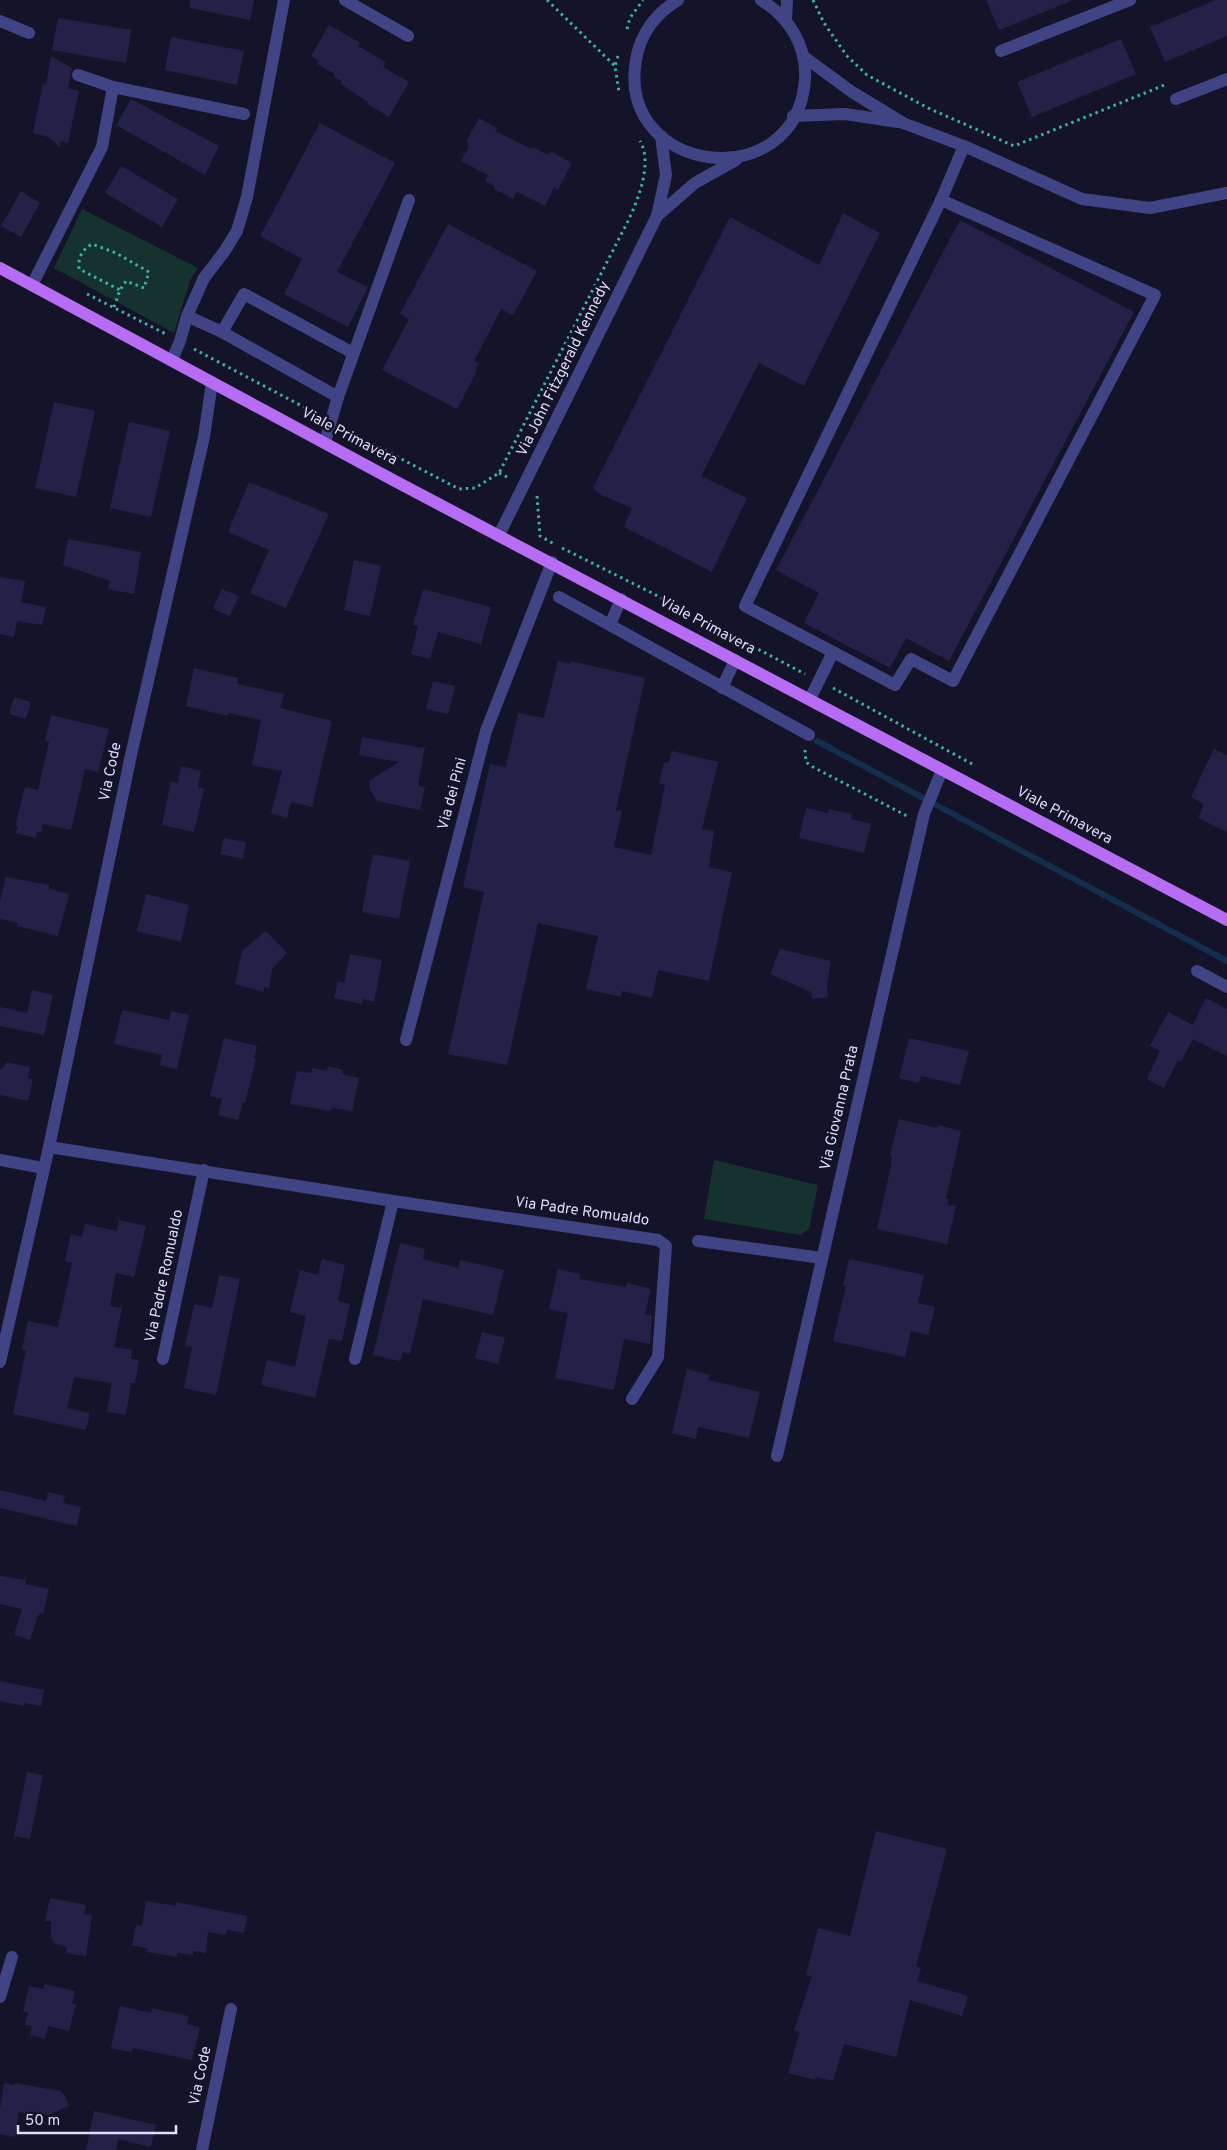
<svg xmlns="http://www.w3.org/2000/svg" width="1227" height="2150" font-family="Overpass,sans-serif">
	<rect width="100%" height="100%" fill="#151329"/>
	<g fill="#16322f">
		<path d="M 82,209 L 198,268 L 190,280 L 174,333 L 54,268 Z"/>
		<path d="M 714,1160 L 818,1185 L 809,1229 L 800,1235 L 704,1219 Z"/>
	</g>
	<g fill="none" stroke-linecap="round" stroke-linejoin="round">
		<path stroke="#132d4c" stroke-width="6" d="M 817,741 L 1227,961"/>
	</g>
	<g fill="#252048">
		<path d="M 190,0 L 254,0 L 250,20 L 190,8 Z"/>
		<path d="M 986,0 L 1071,0 L 1071,1 L 999,30 Z"/>
		<path d="M 1216,0 L 1227,0 L 1227,36 L 1165,62 L 1150,27 Z"/>
		<path d="M 58,18 L 131,30 L 126,63 L 52,50 Z"/>
		<path d="M 329,25 L 360,43 L 358,46 L 386,62 L 383,67 L 409,82 L 389,117 L 367,104 L 368,102 L 341,84 L 342,81 L 334,77 L 335,74 L 317,64 L 319,61 L 311,56 Z"/>
		<path d="M 171,37 L 244,51 L 237,85 L 165,70 Z"/>
		<path d="M 1121,39 L 1136,74 L 1032,117 L 1017,82 Z"/>
		<path d="M 51,56 L 72,68 L 68,88 L 79,91 L 68,143 L 61,141 L 60,147 L 48,137 L 33,133 L 43,83 L 46,84 Z"/>
		<path d="M 131,99 L 219,146 L 205,175 L 116,125 Z"/>
		<path d="M 479,118 L 497,128 L 495,131 L 531,149 L 532,147 L 548,155 L 550,151 L 572,163 L 558,190 L 554,188 L 545,206 L 517,192 L 513,199 L 494,189 L 495,186 L 485,181 L 488,175 L 461,161 L 469,146 L 466,142 Z"/>
		<path d="M 320,123 L 395,163 L 337,272 L 368,287 L 348,327 L 284,294 L 302,259 L 260,236 Z"/>
		<path d="M 121,166 L 178,199 L 162,227 L 105,193 Z"/>
		<path d="M 21,191 L 40,203 L 21,237 L 1,226 Z"/>
		<path d="M 843,213 L 880,233 L 804,386 L 759,363 L 701,476 L 747,498 L 712,572 L 624,527 L 632,508 L 601,495 L 593,488 L 730,217 L 819,265 Z"/>
		<path d="M 960,220 L 1134,312 L 949,661 L 906,638 L 890,668 L 804,623 L 819,593 L 776,570 Z"/>
		<path d="M 448,224 L 537,271 L 513,315 L 501,309 L 474,361 L 479,363 L 475,371 L 477,371 L 457,409 L 382,370 L 409,319 L 400,314 Z"/>
		<path d="M 54,402 L 95,411 L 76,497 L 35,488 Z"/>
		<path d="M 129,422 L 170,431 L 151,517 L 110,508 Z"/>
		<path d="M 249,482 L 329,514 L 286,608 L 250,593 L 269,550 L 228,532 Z"/>
		<path d="M 68,539 L 141,552 L 134,594 L 108,589 L 110,581 L 63,565 Z"/>
		<path d="M 354,560 L 381,566 L 370,616 L 344,610 Z"/>
		<path d="M 0,577 L 25,581 L 21,602 L 46,607 L 42,625 L 17,621 L 14,637 L 0,634 Z"/>
		<path d="M 222,589 L 239,596 L 230,616 L 213,609 Z"/>
		<path d="M 423,589 L 491,607 L 481,644 L 438,632 L 430,659 L 411,654 L 418,626 L 413,625 Z"/>
		<path d="M 558,661 L 571,664 L 571,661 L 645,678 L 616,810 L 622,811 L 614,847 L 651,855 L 665,785 L 659,783 L 664,762 L 669,763 L 672,751 L 718,762 L 702,829 L 714,831 L 709,867 L 732,872 L 709,981 L 658,970 L 652,998 L 622,991 L 621,997 L 586,989 L 598,936 L 538,923 L 507,1065 L 448,1054 L 484,892 L 463,887 L 490,764 L 506,767 L 518,713 L 544,718 Z"/>
		<path d="M 194,668 L 238,678 L 237,684 L 284,694 L 280,708 L 332,721 L 312,807 L 291,802 L 287,818 L 271,813 L 282,771 L 252,765 L 261,720 L 229,713 L 228,716 L 186,706 Z"/>
		<path d="M 433,681 L 455,686 L 448,714 L 426,709 Z"/>
		<path d="M 14,697 L 31,702 L 26,719 L 9,714 Z"/>
		<path d="M 51,715 L 109,729 L 98,772 L 85,769 L 71,830 L 43,824 L 41,833 L 37,832 L 36,838 L 16,833 L 18,826 L 15,826 L 25,787 L 38,790 L 49,742 L 45,741 Z"/>
		<path d="M 362,737 L 422,748 L 425,746 L 418,786 L 425,787 L 420,810 L 377,801 L 369,787 L 370,780 L 399,762 L 359,755 Z"/>
		<path d="M 1214,749 L 1227,755 L 1227,832 L 1198,818 L 1204,804 L 1191,797 Z"/>
		<path d="M 181,766 L 201,771 L 198,787 L 204,789 L 194,832 L 162,825 L 171,781 L 178,783 Z"/>
		<path d="M 806,808 L 828,813 L 829,809 L 852,814 L 851,819 L 871,824 L 864,853 L 799,838 Z"/>
		<path d="M 224,838 L 246,842 L 243,859 L 220,854 Z"/>
		<path d="M 373,854 L 410,861 L 399,919 L 362,912 Z"/>
		<path d="M 6,877 L 49,885 L 49,889 L 69,894 L 58,936 L 17,926 L 18,923 L 0,919 L 0,902 Z"/>
		<path d="M 146,894 L 189,905 L 181,942 L 137,931 Z"/>
		<path d="M 266,931 L 287,953 L 272,969 L 269,988 L 264,987 L 264,992 L 235,984 L 242,951 Z"/>
		<path d="M 780,949 L 831,961 L 827,984 L 828,997 L 812,999 L 811,992 L 770,974 Z"/>
		<path d="M 350,954 L 382,960 L 374,1002 L 363,999 L 362,1004 L 334,998 L 338,981 L 344,983 Z"/>
		<path d="M 32,990 L 53,995 L 44,1035 L 0,1026 L 0,1007 L 27,1013 Z"/>
		<path d="M 1206,998 L 1227,1009 L 1227,1056 L 1193,1039 L 1181,1062 L 1178,1060 L 1164,1088 L 1147,1079 L 1160,1051 L 1150,1046 L 1168,1012 L 1193,1025 Z"/>
		<path d="M 122,1010 L 169,1020 L 171,1011 L 189,1015 L 177,1069 L 159,1065 L 162,1055 L 114,1044 Z"/>
		<path d="M 224,1038 L 257,1046 L 254,1059 L 256,1059 L 245,1103 L 243,1102 L 238,1120 L 218,1115 L 222,1099 L 210,1096 Z"/>
		<path d="M 909,1038 L 969,1051 L 960,1085 L 921,1076 L 919,1083 L 899,1078 Z"/>
		<path d="M 6,1062 L 30,1067 L 28,1078 L 33,1079 L 28,1101 L 0,1095 L 0,1070 L 4,1067 Z"/>
		<path d="M 328,1066 L 343,1070 L 342,1074 L 359,1078 L 352,1111 L 332,1108 L 331,1111 L 290,1104 L 297,1071 L 311,1073 L 312,1068 L 327,1071 Z"/>
		<path d="M 899,1119 L 937,1128 L 938,1125 L 961,1131 L 946,1199 L 949,1199 L 947,1205 L 956,1206 L 947,1244 L 877,1229 L 891,1166 L 892,1155 L 890,1155 Z"/>
		<path d="M 119,1220 L 146,1226 L 134,1277 L 116,1273 L 110,1306 L 122,1308 L 114,1347 L 132,1350 L 131,1359 L 139,1360 L 135,1383 L 131,1383 L 126,1415 L 107,1412 L 112,1383 L 74,1377 L 67,1408 L 90,1413 L 86,1430 L 13,1414 L 26,1350 L 22,1349 L 28,1321 L 58,1327 L 72,1263 L 65,1261 L 71,1234 L 82,1237 L 85,1224 L 117,1231 Z"/>
		<path d="M 400,1243 L 425,1249 L 423,1259 L 458,1268 L 460,1260 L 504,1270 L 493,1315 L 423,1299 L 410,1354 L 403,1352 L 400,1361 L 373,1355 Z"/>
		<path d="M 322,1259 L 345,1265 L 338,1301 L 350,1304 L 342,1341 L 329,1339 L 315,1398 L 261,1385 L 267,1360 L 295,1367 L 306,1316 L 290,1312 L 300,1270 L 318,1275 Z"/>
		<path d="M 849,1259 L 924,1275 L 918,1303 L 935,1307 L 928,1335 L 911,1331 L 905,1357 L 833,1341 L 846,1286 L 843,1285 Z"/>
		<path d="M 558,1269 L 580,1274 L 579,1279 L 626,1287 L 627,1283 L 651,1289 L 645,1314 L 652,1316 L 650,1344 L 624,1339 L 614,1390 L 555,1378 L 568,1313 L 549,1309 Z"/>
		<path d="M 219,1275 L 240,1279 L 216,1395 L 184,1388 L 192,1347 L 185,1346 L 194,1304 L 212,1308 Z"/>
		<path d="M 482,1332 L 505,1338 L 498,1364 L 475,1358 Z"/>
		<path d="M 687,1369 L 710,1375 L 708,1380 L 760,1392 L 749,1438 L 698,1427 L 696,1439 L 672,1433 Z"/>
		<path d="M 0,1490 L 46,1501 L 48,1492 L 65,1496 L 63,1503 L 81,1507 L 77,1526 L 0,1508 Z"/>
		<path d="M 0,1576 L 26,1580 L 25,1584 L 49,1589 L 43,1614 L 39,1613 L 30,1640 L 14,1635 L 22,1609 L 0,1604 Z"/>
		<path d="M 0,1681 L 44,1690 L 41,1706 L 24,1703 L 24,1706 L 0,1701 Z"/>
		<path d="M 27,1772 L 43,1775 L 30,1839 L 14,1836 Z"/>
		<path d="M 876,1831 L 947,1849 L 916,1966 L 921,1968 L 917,1981 L 968,1996 L 962,2016 L 910,2000 L 896,2057 L 844,2044 L 833,2081 L 816,2077 L 815,2080 L 788,2073 L 800,2032 L 794,2031 L 812,1976 L 806,1975 L 818,1928 L 850,1936 Z"/>
		<path d="M 50,1898 L 86,1905 L 84,1914 L 92,1915 L 86,1956 L 66,1953 L 67,1947 L 54,1943 L 51,1937 L 51,1921 L 45,1921 Z"/>
		<path d="M 146,1901 L 176,1906 L 176,1902 L 247,1916 L 244,1933 L 227,1930 L 225,1935 L 208,1932 L 206,1953 L 193,1951 L 193,1955 L 177,1953 L 177,1957 L 147,1952 L 148,1949 L 132,1945 L 136,1925 L 142,1926 Z"/>
		<path d="M 44,1984 L 75,1991 L 72,2004 L 76,2004 L 69,2031 L 48,2026 L 45,2039 L 30,2035 L 32,2026 L 25,2025 L 28,2012 L 23,2012 L 29,1986 L 44,1989 Z"/>
		<path d="M 120,2006 L 151,2013 L 152,2008 L 188,2016 L 187,2024 L 200,2027 L 192,2060 L 133,2048 L 132,2052 L 111,2048 Z"/>
		<path d="M 4,2083 L 15,2085 L 15,2083 L 60,2091 L 64,2094 L 69,2106 L 49,2115 L 31,2111 L 30,2115 L 19,2112 L 15,2137 L 0,2134 L 0,2109 Z"/>
		<path d="M 94,2111 L 156,2125 L 151,2147 L 118,2139 L 116,2150 L 86,2150 Z"/>
	</g>
	<g fill="none" stroke-linecap="round" stroke-linejoin="round">
		<g stroke="#3ab3a2" stroke-width="3" stroke-dasharray="2.5 4" stroke-linecap="butt">
			<path d="M 547,0 L 615,66"/>
			<path d="M 813,0 L 824,23 L 847,56 L 867,75 L 928,108 L 1014,146 L 1167,84"/>
			<path d="M 627,29 L 630,18 L 643,0"/>
			<path d="M 618,56 L 615,66 L 619,92"/>
			<path d="M 87,294 L 166,334"/>
			<path d="M 114,307 L 120,290 L 126,281 L 144,288 L 149,272 L 116,253 L 92,244 C 82,250 78,257 79,269 L 120,290"/>
			<path d="M 194,349 L 317,414"/>
			<path d="M 344,429 L 459,489 L 475,488 L 499,473 L 628,221 C 638,200 653,163 640,141"/>
			<path d="M 499,473 L 509,478"/>
			<path d="M 537,496 L 540,536 L 556,545"/>
			<path d="M 562,548 L 650,592 L 805,674"/>
			<path d="M 833,688 L 974,765"/>
			<path d="M 805,750 L 806,762 L 811,766 L 907,816"/>
		</g>
		<g stroke="#414484" stroke-width="12">
			<path d="M 345,0 L 408,36"/>
			<path d="M 678,0 C 656,13 640,34 636,60 C 616,175 797,198 805,79 C 807,46 789,17 761,0"/>
			<path d="M 786,20 L 787,0"/>
			<path d="M 0,21 L 29,33"/>
			<path d="M 1001,51 L 1130,0"/>
			<path d="M 803,56 L 852,92 L 903,123 L 964,146 L 1082,199 L 1150,208 L 1227,193"/>
			<path d="M 78,75 L 113,87"/>
			<path d="M 1176,99 L 1227,79"/>
			<path d="M 793,116 L 845,114 L 898,122"/>
			<path d="M 657,216 L 695,183 L 736,160"/>
			<path d="M 32,285 L 102,147 L 113,87 L 244,114"/>
			<path d="M 187,316 L 222,332 L 338,397 L 409,200"/>
			<path d="M 222,332 L 244,294 L 353,353"/>
			<path d="M 172,360 L 180,341 L 187,316 L 204,278 L 224,252 L 237,231 L 247,197 L 284,0"/>
			<path d="M 325,442 L 338,397"/>
			<path d="M 499,535 L 657,216 L 666,175 L 661,136"/>
			<path d="M 559,597 L 809,735"/>
			<path d="M 610,625 L 621,599"/>
			<path d="M 833,652 L 895,685 L 911,659 L 953,681 L 1155,295 L 941,200"/>
			<path d="M 722,688 L 735,660"/>
			<path d="M 810,699 L 833,652 L 745,606 L 941,200 L 964,146"/>
			<path d="M 1197,971 L 1227,987"/>
			<path d="M 406,1040 L 486,731 L 552,562"/>
			<path d="M 49,1147 L 393,1201 L 658,1240 L 666,1246 L 658,1357 L 632,1399"/>
			<path d="M 0,1160 L 43,1168"/>
			<path d="M 698,1241 L 822,1258"/>
			<path d="M 163,1359 L 204,1170"/>
			<path d="M 355,1359 L 393,1201"/>
			<path d="M 0,1362 L 49,1147 L 131,755 L 204,437 L 212,382"/>
			<path d="M 777,1456 L 924,814 L 942,770"/>
			<path d="M 0,1997 L 12,1957"/>
			<path d="M 202,2150 L 231,2009"/>
		</g>
		<path stroke="#b76cf4" stroke-width="12" d="M 0,268 L 393,480 L 1227,920"/>
	</g>
	<g text-anchor="middle" dominant-baseline="central" stroke-width="5" stroke-linejoin="round" paint-order="stroke">
		<g font-size="15" fill="#deddfc" stroke="#151329">
			<text transform="translate(564 369) rotate(-64)">Via John Fitzgerald Kennedy</text>
			<text transform="translate(349 437) rotate(28)">Viale Primavera</text>
			<text transform="translate(707 626) rotate(28)">Viale Primavera</text>
			<text transform="translate(111 772) rotate(-78)">Via Code</text>
			<text transform="translate(453 794) rotate(-75)">Via dei Pini</text>
			<text transform="translate(1064 816) rotate(28)">Viale Primavera</text>
			<text transform="translate(840 1108) rotate(-77)">Via Giovanna Prata</text>
			<text transform="translate(582 1212) rotate(8)">Via Padre Romualdo</text>
			<text transform="translate(165 1276) rotate(-78)">Via Padre Romualdo</text>
			<text transform="translate(201 2076) rotate(-78)">Via Code</text>
		</g>
	</g>
	<path d="M18 2125v8h158v-8" fill="none" stroke="#deddfc" stroke-width="2.5"/>
	<text x="25" y="2125" font-size="15" fill="#deddfc" stroke="#151329" stroke-width="4" paint-order="stroke">50 m</text>
</svg>
